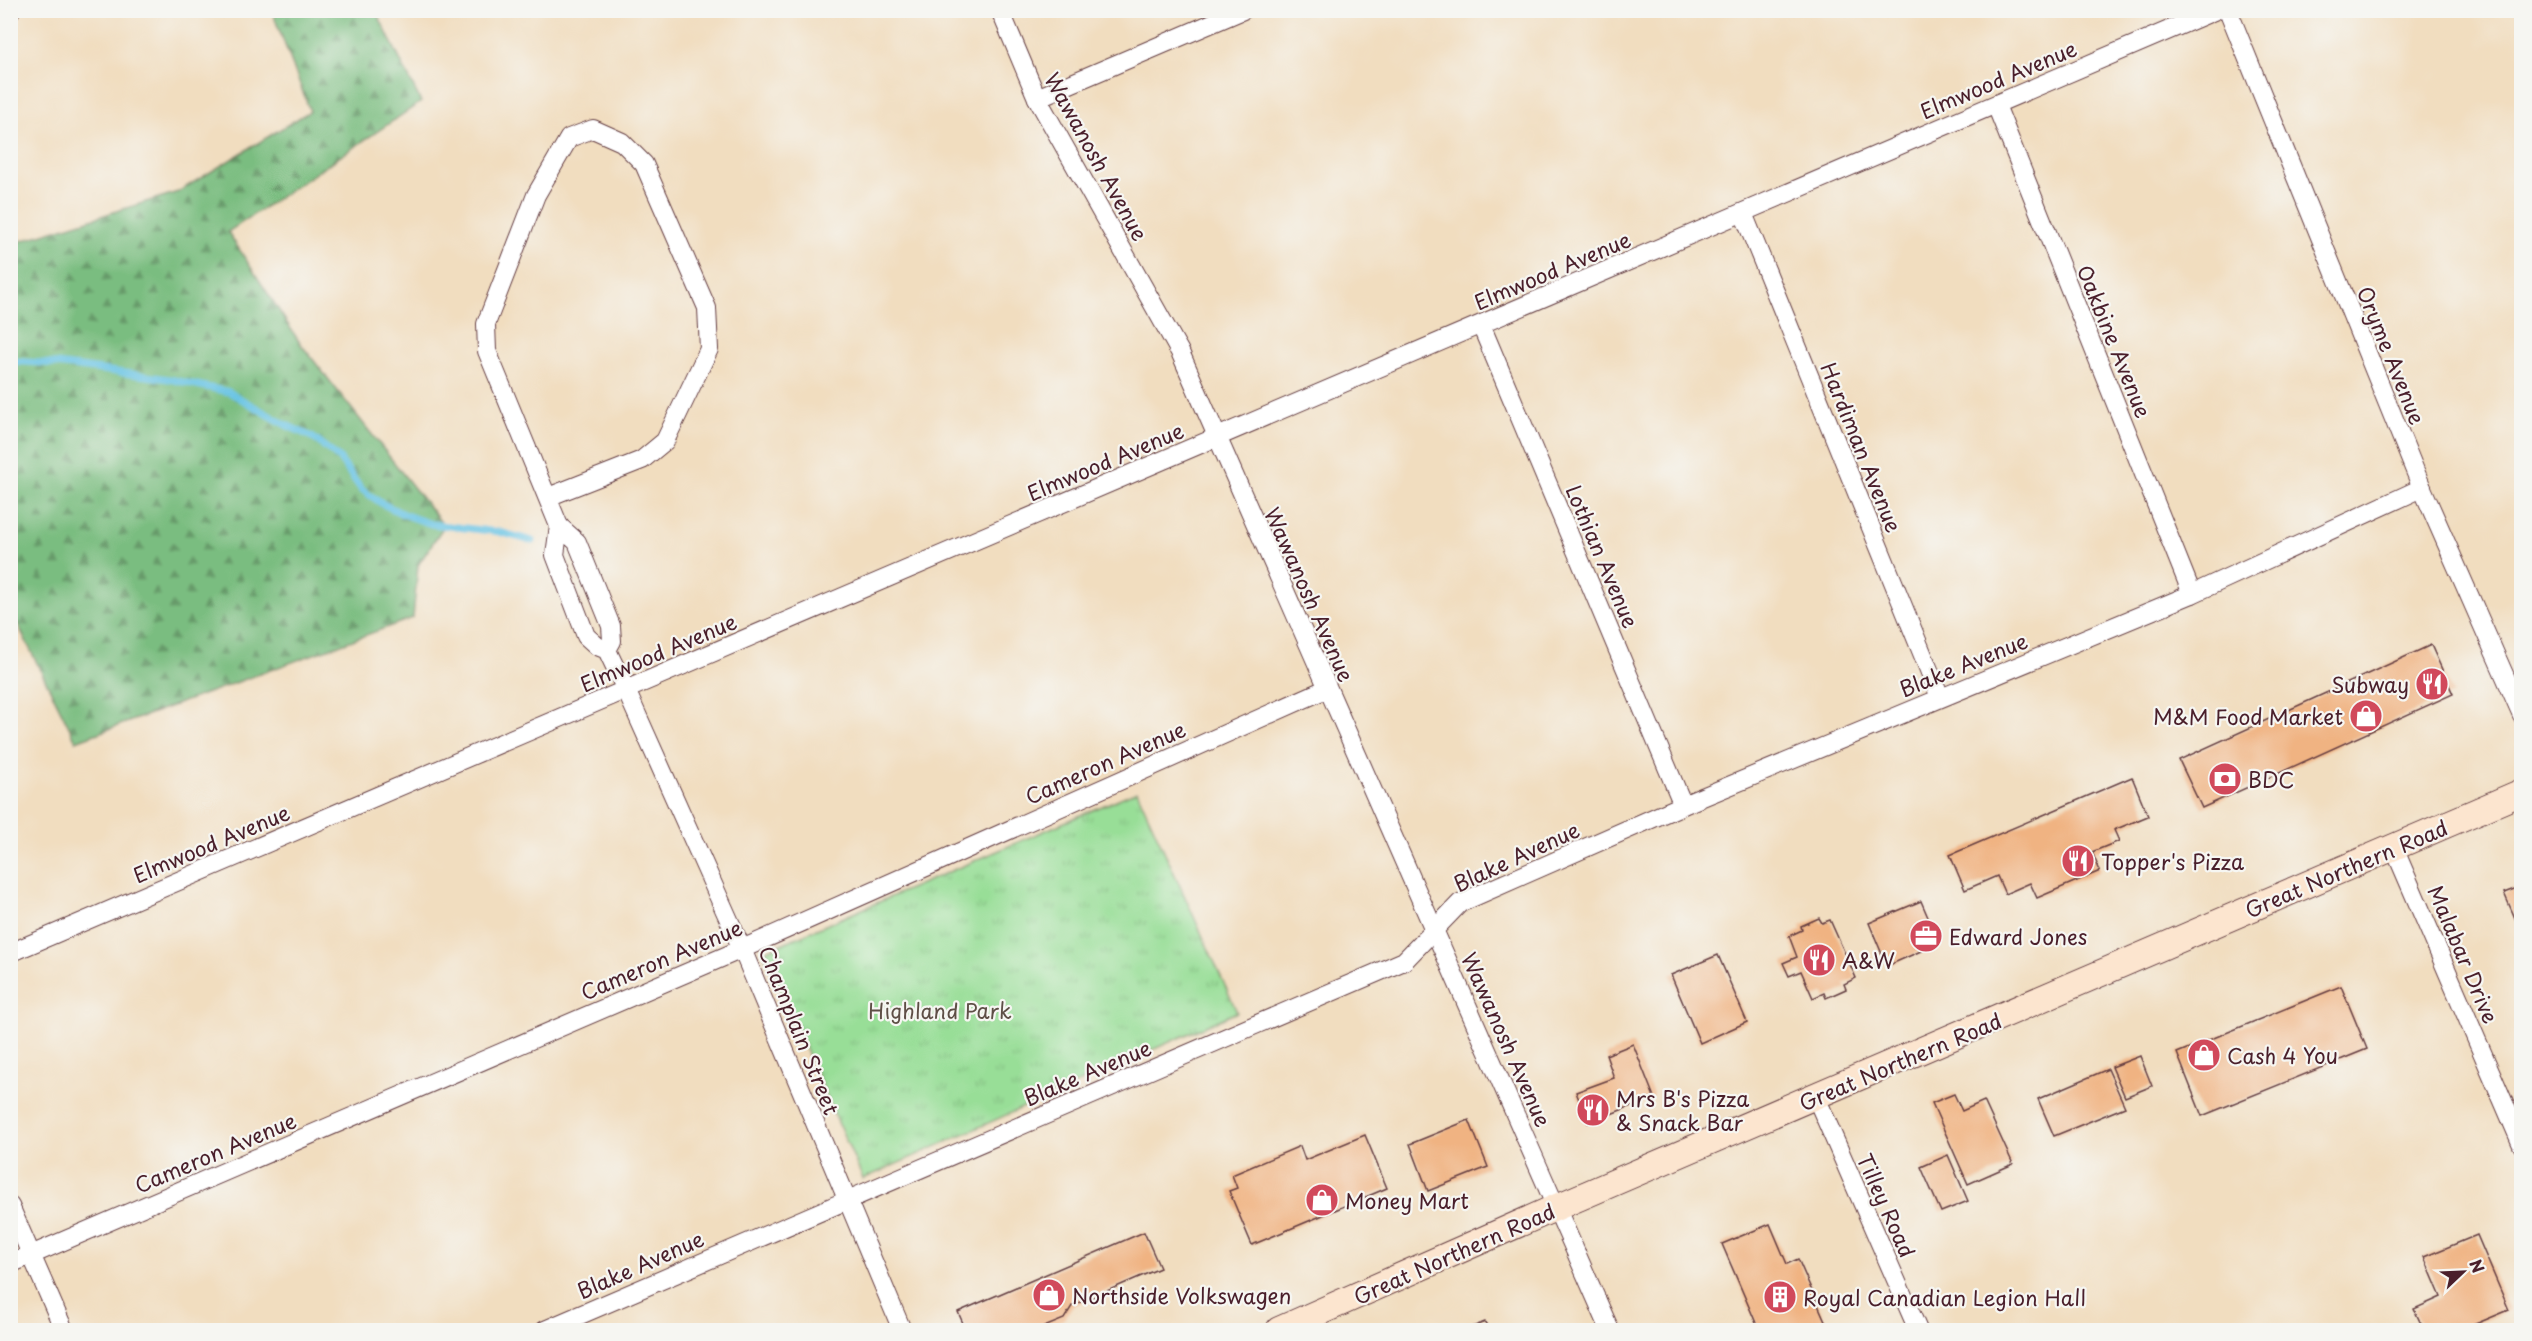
<svg xmlns="http://www.w3.org/2000/svg" width="2532" height="1341" font-family="'Playpen Sans',sans-serif">
	<defs>
		<pattern id="grass-tufts" width="24" height="20" patternUnits="userSpaceOnUse" patternTransform="scale(1.5)"><rect width="24" height="20" fill="#98de97"/><path d="M3 7l-1-3M5 7V3M7 7l1-3M15 17l-1-3M17 17v-4M19 17l1-3" fill="none" stroke="#84be82"/></pattern>
		<pattern id="forest-firs" width="22" height="20" patternUnits="userSpaceOnUse" patternTransform="scale(1.5)"><rect width="22" height="20" fill="#7abd80"/><path d="M5 1l3.5 6h-7zM16 11l3.5 6h-7z" fill="#669969"/></pattern>
	</defs>
	<rect width="100%" height="100%" fill="#f6f6f2"/>
	<filter id="ink" filterUnits="userSpaceOnUse"><feTurbulence type="fractalNoise" baseFrequency=".0167" numOctaves="2"/><feDisplacementMap in="SourceGraphic" scale="12" xChannelSelector="R" yChannelSelector="G"/><feConvolveMatrix kernelMatrix="1 2 1 2 8 2 1 2 1" color-interpolation-filters="sRGB"/></filter>
	<filter id="wash" filterUnits="userSpaceOnUse"><feTurbulence type="fractalNoise" baseFrequency=".008" numOctaves="4" result="noise"/><feDisplacementMap in="SourceGraphic" scale="24" xChannelSelector="R" yChannelSelector="G"/><feGaussianBlur stdDeviation="1.35" result="paint"/><feColorMatrix in="noise" values="0 0 0 0 0 0 0 0 0 0 0 0 0 0 0 0 0 1.4 0 .05"/><feComposite in="paint" operator="in"/></filter>
	<g filter="url(#wash)">
		<rect width="100%" height="100%" fill="#f1ddbf"/>
		<path fill="url(#grass-tufts)" stroke="#717e61" stroke-width="1.5" d="M 1137,791 L 1237,1012 L 863,1179 L 763,952 Z"/>
		<path fill="url(#forest-firs)" stroke="#626e56" stroke-width="1.5" d="M 272,11 L 376,11 L 421,102 L 228,232 L 300,343 L 444,526 L 418,565 L 413,618 L 76,741 L 11,611 L 11,244 L 178,192 L 310,111 Z"/>
		<g fill="none" stroke-linecap="round" stroke-linejoin="round">
			<path stroke="#66c3e4" stroke-width="7" d="M 10,361 L 56,364 L 169,379 L 229,392 L 286,425 L 312,437 L 339,458 L 361,489 L 381,503 L 403,514 L 431,524 L 499,532 L 532,541"/>
		</g>
		<g id="blocks">
			<g fill="#f0b382">
				<path d="M 2431,645 L 2453,694 L 2202,808 L 2179,760 Z"/>
				<path d="M 2132,777 L 2148,816 L 2114,830 L 2119,841 L 2092,852 L 2100,871 L 2037,898 L 2030,883 L 2005,894 L 1997,876 L 1965,890 L 1950,855 Z"/>
				<path d="M 2522,886 L 2522,934 L 2504,893 Z"/>
				<path d="M 1921,901 L 1939,943 L 1887,966 L 1869,923 Z"/>
				<path d="M 1819,918 L 1822,923 L 1830,920 L 1856,978 L 1844,984 L 1846,989 L 1826,998 L 1824,993 L 1813,998 L 1801,971 L 1789,976 L 1783,963 L 1797,957 L 1789,936 L 1802,930 L 1801,926 Z"/>
				<path d="M 1718,955 L 1747,1022 L 1700,1043 L 1671,975 Z"/>
				<path d="M 2341,986 L 2367,1049 L 2202,1116 L 2177,1053 Z"/>
				<path d="M 1633,1044 L 1654,1097 L 1588,1123 L 1576,1092 L 1614,1078 L 1606,1055 Z"/>
				<path d="M 2140,1056 L 2152,1086 L 2125,1097 L 2112,1067 Z"/>
				<path d="M 2108,1069 L 2125,1107 L 2054,1136 L 2038,1099 Z"/>
				<path d="M 1954,1094 L 1962,1111 L 1984,1101 L 2013,1164 L 1968,1184 L 1932,1103 Z"/>
				<path d="M 1469,1120 L 1488,1167 L 1428,1191 L 1410,1144 Z"/>
				<path d="M 1365,1135 L 1387,1188 L 1252,1245 L 1229,1191 L 1237,1188 L 1232,1175 L 1300,1146 L 1305,1160 Z"/>
				<path d="M 1948,1155 L 1968,1201 L 1941,1212 L 1921,1167 Z"/>
				<path d="M 1770,1224 L 1787,1264 L 1798,1259 L 1829,1330 L 1759,1330 L 1722,1244 Z"/>
				<path d="M 1144,1232 L 1160,1268 L 1072,1306 L 1064,1319 L 1037,1330 L 966,1330 L 958,1312 Z"/>
				<path d="M 2477,1235 L 2509,1310 L 2461,1330 L 2424,1330 L 2414,1309 L 2441,1297 L 2424,1257 Z"/>
				<path d="M 1485,1322 L 1489,1330 L 1465,1330 Z"/>
			</g>
		</g>
	</g>
	<g filter="url(#ink)">
		<use href="#blocks" fill-opacity="0" stroke="#633c41" stroke-width="1.5"/>
		<g fill="none" stroke-linecap="round" stroke-linejoin="round">
			<defs>
				<g id="street">
					<path d="M 1000,10 L 1037,98 L 1180,352 L 1610,1330"/>
					<path d="M 2228,10 L 2422,488 L 2522,715"/>
					<path d="M 10,11 L 11,10"/>
					<path d="M 1037,98 L 1243,10"/>
					<path d="M 1996,105 L 2192,594"/>
					<path d="M 1743,213 L 1940,697"/>
					<path d="M 1481,325 L 1683,805"/>
					<path d="M 548,497 L 642,460 L 665,441 L 709,349 L 707,308 L 644,164 L 622,142 L 593,129 L 569,138 L 536,195 L 486,324 L 487,351 L 559,526"/>
					<path d="M 607,650 L 612,641 L 611,626 L 577,542 L 559,526 L 555,555 L 586,636 L 597,646 L 607,650 L 626,690 L 742,949 L 902,1330"/>
					<path d="M 2394,848 L 2522,1145"/>
					<path d="M 10,953 L 2216,10"/>
					<path d="M 1816,1097 L 1918,1330"/>
					<path d="M 10,1206 L 64,1330"/>
					<path d="M 10,1264 L 742,949 L 1326,689"/>
					<path d="M 545,1330 L 1404,961 L 1460,903 L 1683,805 L 2192,594 L 2422,488"/>
				</g>
				<path id="secondary" d="M 1279,1330 L 1557,1207 L 2522,792"/>
			</defs>
			<use href="#street" stroke="#633c41" stroke-width="20"/>
			<use href="#secondary" stroke="#633c41" stroke-width="28"/>
			<use href="#street" stroke="#fff" stroke-width="18"/>
			<use href="#secondary" stroke="#fce5cf" stroke-width="26"/>
		</g>
	</g>
	<defs>
		<symbol id="restaurant-disc" viewBox="-11 -11 22 22"><circle r="9.5" fill="#d1495b" stroke="#f6f6f2"/><path d="M-5-6h1v4h1v-4h1v4h1v-4h1v5L-1.5 .5V6h-2V.5L-5-1ZM5-6V6H3V1.5H1.5Q1.5-4 5-6Z" fill="#fff"/></symbol>
		<symbol id="shop-disc" viewBox="-11 -11 22 22"><circle r="9.5" fill="#d1495b" stroke="#f6f6f2"/><path d="M-5-2.5h2.3a2.7 3.5 0 0 1 5.4 0H5L5.5 6h-11ZM-1.5-2.5h3a1.5 2.3 0 0 0-3 0Z" fill="#fff"/></symbol>
		<symbol id="bank-disc" viewBox="-11 -11 22 22"><circle r="9.5" fill="#d1495b" stroke="#f6f6f2"/><path d="M-6-4H6V4H-6ZM0-2.3a2.3 2.3 0 1 0 0 4.6a2.3 2.3 0 1 0 0-4.6Z" fill="#fff"/></symbol>
		<symbol id="office-disc" viewBox="-11 -11 22 22"><circle r="9.5" fill="#d1495b" stroke="#f6f6f2"/><path d="M-6-3h4V-5.5h4V-3h4V5H-6ZM-1-4.5V-3h2v-1.5ZM-6 0V1H6V0Z" fill="#fff"/></symbol>
		<symbol id="building-disc" viewBox="-11 -11 22 22"><circle r="9.5" fill="#d1495b" stroke="#f6f6f2"/><path d="M-4-6H4V6H1V3H-1V6H-4ZM-2.5-4.3h1.7v1.8h-1.7ZM.8-4.3h1.7v1.8H.8ZM-2.5-1h1.7V.8h-1.7ZM.8-1h1.7V.8H.8Z" fill="#fff"/></symbol>
	</defs>
	<g fill-rule="evenodd">
		<use href="#restaurant-disc" x="2413" y="665" width="38" height="38"/>
		<use href="#shop-disc" x="2347" y="697" width="38" height="38"/>
		<use href="#bank-disc" x="2206" y="760" width="38" height="38"/>
		<use href="#restaurant-disc" x="2059" y="842" width="38" height="38"/>
		<use href="#office-disc" x="1907" y="917" width="38" height="38"/>
		<use href="#restaurant-disc" x="1800" y="941" width="38" height="38"/>
		<use href="#shop-disc" x="2185" y="1036" width="38" height="38"/>
		<use href="#restaurant-disc" x="1574" y="1091" width="38" height="38"/>
		<use href="#shop-disc" x="1303" y="1181" width="38" height="38"/>
		<use href="#shop-disc" x="1030" y="1276" width="38" height="38"/>
		<use href="#building-disc" x="1761" y="1278" width="38" height="38"/>
	</g>
	<g text-anchor="middle" dominant-baseline="central" stroke-width="4.5" stroke-linejoin="round" paint-order="stroke">
		<g font-size="21" fill="#4a1f2b" stroke="#f6f6f2">
			<text transform="translate(1998 79) rotate(-23)">Elmwood Avenue</text>
			<text transform="translate(1097 156) rotate(61)">Wawanosh Avenue</text>
			<text transform="translate(1552 270) rotate(-23)">Elmwood Avenue</text>
			<text transform="translate(2115 341) rotate(68)">Oakbine Avenue</text>
			<text transform="translate(2392 355) rotate(68)">Oryme Avenue</text>
			<text transform="translate(1862 447) rotate(68)">Hardiman Avenue</text>
			<text transform="translate(1105 461) rotate(-23)">Elmwood Avenue</text>
			<text transform="translate(1603 556) rotate(67)">Lothian Avenue</text>
			<text transform="translate(1310 594) rotate(66)">Wawanosh Avenue</text>
			<text transform="translate(658 652) rotate(-23)">Elmwood Avenue</text>
			<text transform="translate(1963 664) rotate(-22)">Blake Avenue</text>
			<text transform="translate(1105 762) rotate(-24)">Cameron Avenue</text>
			<text transform="translate(211 843) rotate(-23)">Elmwood Avenue</text>
			<text transform="translate(1516 856) rotate(-25)">Blake Avenue</text>
			<text transform="translate(2346 868) rotate(-23)">Great Northern Road</text>
			<text transform="translate(2464 954) rotate(67)">Malabar Drive</text>
			<text transform="translate(661 959) rotate(-23)">Cameron Avenue</text>
			<text transform="translate(800 1030) rotate(68)">Champlain Street</text>
			<text transform="translate(1507 1039) rotate(66)">Wawanosh Avenue</text>
			<text transform="translate(1900 1061) rotate(-23)">Great Northern Road</text>
			<text transform="translate(1087 1072) rotate(-23)">Blake Avenue</text>
			<text transform="translate(215 1152) rotate(-23)">Cameron Avenue</text>
			<text transform="translate(1887 1205) rotate(66)">Tilley Road</text>
			<text transform="translate(1454 1253) rotate(-24)">Great Northern Road</text>
			<text transform="translate(640 1264) rotate(-24)">Blake Avenue</text>
		</g>
		<g font-size="21" fill="#4a1f2b" stroke="#f6f6f2" text-anchor="start">
			<text x="2409" y="684" text-anchor="end">Subway</text>
			<text x="2343" y="716" text-anchor="end">M&amp;M Food Market</text>
			<text x="2248" y="779">BDC</text>
			<text x="2101" y="861">Topper's Pizza</text>
			<text x="1949" y="936">Edward Jones</text>
			<text x="1842" y="960">A&amp;W</text>
			<text x="2227" y="1055">Cash 4 You</text>
			<text x="1616" y="1098">Mrs B's Pizza<tspan x="1616" dy="24">&amp; Snack Bar</tspan></text>
			<text x="1345" y="1200">Money Mart</text>
			<text x="1072" y="1295">Northside Volkswagen</text>
			<text x="1803" y="1297">Royal Canadian Legion Hall</text>
		</g>
		<g font-size="21" fill="#5e4f46" stroke="#f6f6f2">
			<text x="940" y="1010">Highland Park</text>
		</g>
	</g>
	<rect width="2532" height="1341" fill="none" stroke="#f6f6f2" stroke-width="36"/>
	<g transform="translate(2463 1272) rotate(67)" stroke="#f6f6f2" stroke-width="4.5" paint-order="stroke">
	<path d="M0-4.5L10 22L0 15L-10 22Z" fill="#4a1f2b"/>
	<text y="-9" font-size="16" font-weight="bold" text-anchor="middle" fill="#4a1f2b">N</text>
	</g>
</svg>
